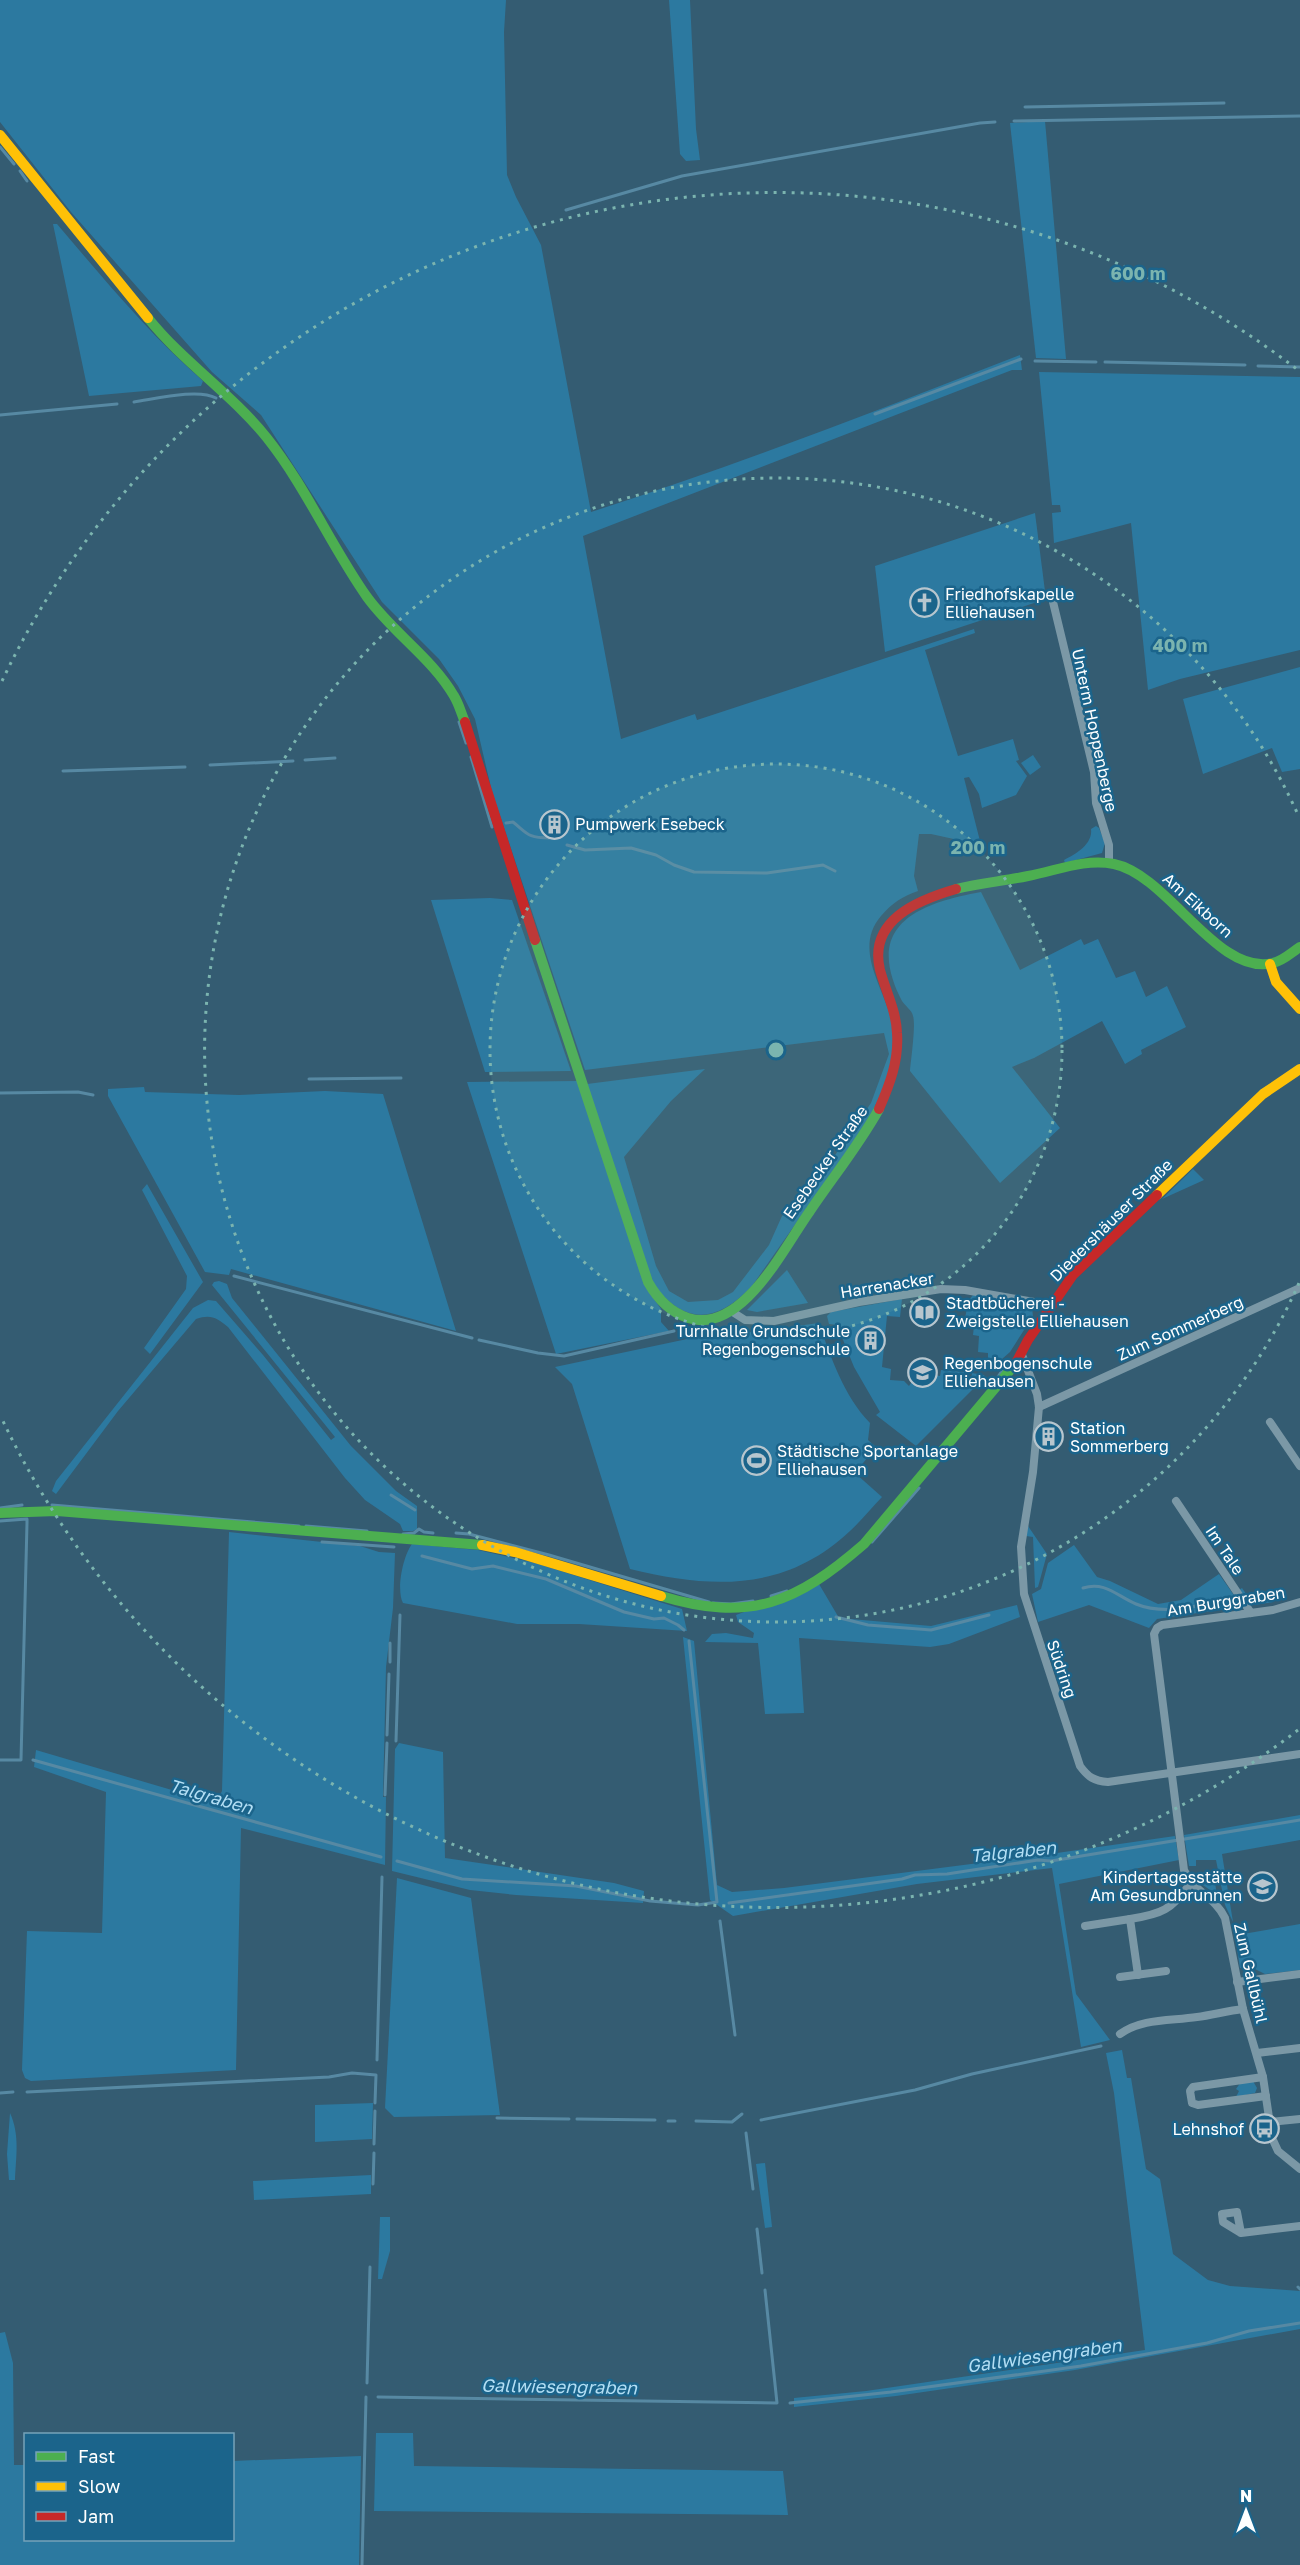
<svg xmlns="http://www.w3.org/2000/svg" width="1300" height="2565" font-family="'Golos Text',sans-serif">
	<rect width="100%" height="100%" fill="#345c72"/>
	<g fill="#2c79a0">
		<path d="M 0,0 L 506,0 L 504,32 L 507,175 L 516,197 L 541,245 L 591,512 C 736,466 878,410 1020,355 L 1022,370 L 1012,370 L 583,536 L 621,739 L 695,714 L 697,720 L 974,629 L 975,633 L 925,650 L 958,756 L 1013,739 L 1019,760 L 1016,761 L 1027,776 L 1016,795 L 982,808 L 979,794 L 969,777 L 964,778 L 981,845 L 931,834 L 919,834 L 914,876 L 918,891 C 903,896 892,903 881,916 C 847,956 899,1002 894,1045 C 888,1100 853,1143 822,1186 C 799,1219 775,1253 752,1286 C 717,1323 685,1326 653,1284 L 587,1084 L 705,1069 L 671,1101 L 624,1157 L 656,1266 L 669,1291 L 688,1302 L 718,1300 L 733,1292 L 769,1245 L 782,1216 L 811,1190 L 871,1103 L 889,1054 L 884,1033 L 585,1070 L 492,792 L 475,719 L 458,686 L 439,659 L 382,602 L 261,415 L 212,372 L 71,212 L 0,122 Z"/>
		<path d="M 669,0 L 690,0 L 696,129 L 700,160 L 686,161 L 680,154 Z"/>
		<path d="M 1045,121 L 1066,359 L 1036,358 L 1010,123 Z"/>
		<path d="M 53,224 L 57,224 C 103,278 149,334 203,381 L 201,386 L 89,396 Z"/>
		<path d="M 1039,372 L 1300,377 L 1300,650 L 1180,679 L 1148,690 L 1131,523 L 1054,543 L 1052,513 L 1061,512 L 1060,505 L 1052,505 Z"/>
		<path d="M 1035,513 L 1046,599 L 885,652 L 875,566 Z"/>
		<path d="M 1300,667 L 1300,769 L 1282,772 L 1272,748 L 1203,774 L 1183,699 Z"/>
		<path d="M 1033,755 L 1041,767 L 1030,775 L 1021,763 Z"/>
		<path d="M 1096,826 L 1099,828 L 1105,843 L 1102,853 L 1065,863 L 1064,860 C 1076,854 1093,844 1091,829 Z"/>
		<path d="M 981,892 L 1020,970 L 1081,939 L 1084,945 L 1098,939 L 1116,978 L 1135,971 L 1146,997 L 1167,986 L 1186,1027 L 1141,1050 L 1142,1054 L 1125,1064 L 1102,1021 L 1034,1058 L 1012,1067 L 1060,1128 L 1000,1183 L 910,1071 C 911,1060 916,1024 913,1016 C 912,1010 905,1006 902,1001 C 899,995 895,987 893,980 C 872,917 933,901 981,892 Z"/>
		<path d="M 490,898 L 512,900 L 571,1071 L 485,1072 L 431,900 Z"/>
		<path d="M 578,1081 L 647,1289 L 661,1309 L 661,1322 L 669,1331 L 556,1354 L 467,1082 Z"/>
		<path d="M 144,1087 L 145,1092 L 239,1095 L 325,1091 L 383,1094 L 456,1331 L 231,1269 L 229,1275 L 205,1272 L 108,1096 L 108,1089 Z"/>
		<path d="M 1193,1169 L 1204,1180 L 1162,1199 Z"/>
		<path d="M 147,1184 L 203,1282 L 150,1354 L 144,1348 L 186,1289 L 187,1276 L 142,1190 Z"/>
		<path d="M 787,1270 L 808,1303 L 757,1312 L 747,1310 Z"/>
		<path d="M 219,1281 L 227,1284 L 232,1298 L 351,1446 L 396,1491 L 417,1506 L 417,1529 L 413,1531 L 403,1531 L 400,1524 L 365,1500 L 345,1478 L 228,1327 C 217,1318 211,1314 196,1319 L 118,1411 L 56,1494 L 52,1491 L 56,1481 L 193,1308 L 208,1300 L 216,1301 L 263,1355 L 331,1440 L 335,1437 L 212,1285 L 214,1282 Z"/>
		<path d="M 973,1295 L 1028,1305 L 1032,1308 L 1033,1316 L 1010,1352 L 1002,1359 L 988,1358 L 988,1353 L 978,1352 L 979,1336 L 973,1335 L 974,1326 L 964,1325 L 968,1301 Z"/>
		<path d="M 902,1299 L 900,1317 L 887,1316 L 882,1367 L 891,1369 L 890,1380 L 904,1381 L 909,1386 L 913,1380 L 916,1367 L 934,1369 L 934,1375 L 940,1376 L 941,1370 L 965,1372 L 965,1379 L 971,1379 L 972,1373 L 984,1375 L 985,1377 L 916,1446 L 876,1415 L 880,1412 L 854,1367 L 837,1325 L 829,1324 L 827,1316 L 831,1312 Z"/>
		<path d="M 819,1323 C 831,1358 844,1396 870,1423 L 868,1440 L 876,1447 L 855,1473 L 882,1497 C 871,1508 862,1520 850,1531 C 785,1592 712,1589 630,1569 L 572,1384 L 555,1367 L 725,1331 L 752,1332 Z"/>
		<path d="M 1028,1526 L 1047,1554 L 1038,1587 L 1035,1588 L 1033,1537 L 1026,1536 Z"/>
		<path d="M 229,1532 L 360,1546 L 379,1552 L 395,1553 L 393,1608 L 386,1667 L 383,1797 L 386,1797 L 385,1865 L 241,1828 L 236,2070 L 31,2081 L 25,2078 L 22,2070 L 27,1931 L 102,1933 L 106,1792 L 34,1767 L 36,1750 L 216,1803 L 222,1791 Z"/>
		<path d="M 412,1544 L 478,1550 L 535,1563 L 682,1609 L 687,1631 L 579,1624 L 517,1624 L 403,1603 C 396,1590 403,1556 412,1544 Z"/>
		<path d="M 1074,1545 L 1097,1577 L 1110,1581 L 1158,1604 L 1181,1600 L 1219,1574 L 1238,1601 L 1238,1607 L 1157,1619 L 1149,1628 L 1089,1605 L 1038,1622 L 1032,1594 L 1041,1589 L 1048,1563 Z"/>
		<path d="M 819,1584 L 839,1618 L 931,1626 L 1017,1605 L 1020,1617 L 949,1644 L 930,1647 L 799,1638 L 804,1713 L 765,1714 L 758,1643 L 705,1642 L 712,1634 L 726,1633 L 753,1638 L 754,1633 L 738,1622 L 736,1615 Z"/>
		<path d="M 1242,1588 L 1249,1598 L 1271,1598 L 1273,1602 L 1254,1605 L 1239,1590 Z"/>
		<path d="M 683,1637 L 694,1641 L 717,1885 L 732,1892 L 784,1888 L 1050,1854 L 1175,1836 L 1179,1860 L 1059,1884 L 1076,1994 L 1110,2040 L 1081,2047 L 1052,1868 L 917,1884 L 733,1916 L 710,1900 Z"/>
		<path d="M 399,1743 L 443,1752 L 445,1858 L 614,1883 L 644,1891 L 643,1903 L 516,1895 L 470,1890 L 392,1871 L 395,1749 Z"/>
		<path d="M 1300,1815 L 1300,1840 L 1222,1854 L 1233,1922 L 1225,1905 L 1216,1860 L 1196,1860 L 1196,1866 L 1189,1866 L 1184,1835 Z"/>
		<path d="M 1196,1877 L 1214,1877 L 1217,1895 L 1200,1883 Z"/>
		<path d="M 397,1878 L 471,1898 L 500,2115 L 394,2117 L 385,2108 Z"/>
		<path d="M 1300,1924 L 1300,1970 L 1265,1974 L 1251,1967 L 1240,1968 L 1236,1942 L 1244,1940 L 1243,1934 Z"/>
		<path d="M 1122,2050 L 1127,2078 L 1131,2078 L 1146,2169 L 1160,2179 L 1173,2254 L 1208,2280 L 1230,2286 L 1300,2291 L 1300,2329 L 1075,2370 L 896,2396 L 794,2407 L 794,2398 L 866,2391 L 1145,2350 L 1114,2093 L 1106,2053 Z"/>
		<path d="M 1253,2081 L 1257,2088 L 1255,2093 L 1236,2097 L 1239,2091 L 1236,2089 L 1241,2082 Z"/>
		<path d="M 373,2103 L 372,2139 L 315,2142 L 315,2105 Z"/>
		<path d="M 10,2113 C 20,2135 16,2156 15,2180 L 9,2180 L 7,2154 Z"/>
		<path d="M 765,2163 L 772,2227 L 765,2228 L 756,2164 Z"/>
		<path d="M 371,2175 L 371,2194 L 254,2200 L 253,2181 Z"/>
		<path d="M 380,2217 L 390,2217 L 390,2251 L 382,2279 L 378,2279 Z"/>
		<path d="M 5,2332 L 13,2363 L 14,2465 L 25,2465 L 26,2540 L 232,2540 L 233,2461 L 361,2456 L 359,2565 L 0,2565 L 0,2333 Z"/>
		<path d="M 376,2433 L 413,2433 L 414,2466 L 783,2471 L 788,2515 L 374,2511 Z"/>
	</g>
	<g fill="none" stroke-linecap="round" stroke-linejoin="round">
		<g stroke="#5789a3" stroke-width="3">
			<path d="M 1025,107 L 1224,103"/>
			<path d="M 1014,121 L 1300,116"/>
			<path d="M 0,147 L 14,164"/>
			<path d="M 20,171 L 27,181"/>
			<path d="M 566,210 L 682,176 L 980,123 L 995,122"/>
			<path d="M 1035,361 L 1096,362"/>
			<path d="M 1105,362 L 1245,365"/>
			<path d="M 1258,366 L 1300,367"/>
			<path d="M 134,402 C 155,399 198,388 216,398"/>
			<path d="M 875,414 L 1021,359"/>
			<path d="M 0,415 L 117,404"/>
			<path d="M 459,722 L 466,743"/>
			<path d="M 471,757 L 492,827"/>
			<path d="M 305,760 L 335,758"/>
			<path d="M 210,765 L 293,761"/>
			<path d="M 63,771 L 185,767"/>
			<path d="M 506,823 L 513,822 C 528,834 528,838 549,838"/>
			<path d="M 567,845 L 585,850 L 631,848 L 656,855 L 674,865 L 694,872 L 767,873 L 823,865 L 835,871"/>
			<path d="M 309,1079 L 401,1078"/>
			<path d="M 0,1093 L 78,1092 L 93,1095"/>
			<path d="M 234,1276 L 472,1338"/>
			<path d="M 479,1340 L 538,1353 L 564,1356 L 674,1331"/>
			<path d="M 992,1385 L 1002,1371"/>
			<path d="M 391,1495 L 415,1510"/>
			<path d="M 52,1505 L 299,1526"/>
			<path d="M 0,1508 L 22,1505"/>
			<path d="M 0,1521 L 27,1519 L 27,1523 L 21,1760 L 0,1760"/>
			<path d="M 306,1526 L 367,1531"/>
			<path d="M 456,1533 L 469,1534 L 549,1555 L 709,1602"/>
			<path d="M 403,1534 L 414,1533 L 419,1529 L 424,1532 L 433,1533"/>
			<path d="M 322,1542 L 394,1547"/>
			<path d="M 872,1542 L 919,1488"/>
			<path d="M 422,1556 L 472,1569 L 493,1566 L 546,1579 L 624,1612 L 654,1619 L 664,1618 L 678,1625 L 684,1630"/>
			<path d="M 1083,1588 C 1105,1581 1117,1596 1136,1604 C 1150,1610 1164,1610 1179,1609"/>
			<path d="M 771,1596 L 787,1591"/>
			<path d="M 713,1603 L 731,1604 L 753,1601"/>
			<path d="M 1189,1608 L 1206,1603 L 1230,1603"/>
			<path d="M 836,1617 L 868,1625 L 931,1630 L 989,1615"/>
			<path d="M 390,1662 L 390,1643"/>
			<path d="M 387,1735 L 389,1674"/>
			<path d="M 396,1741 L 400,1615"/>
			<path d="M 33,1760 L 381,1857"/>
			<path d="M 385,1795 L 387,1743"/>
			<path d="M 397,1861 L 462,1879 L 576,1886 L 650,1901 L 698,1905 L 717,1902 L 689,1641"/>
			<path d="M 729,1903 L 902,1879 L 915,1875 L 947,1874 L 1038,1860 L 1051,1861 L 1300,1820"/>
			<path d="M 720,1921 L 735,2035"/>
			<path d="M 377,2060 L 382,1877"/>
			<path d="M 27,2092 L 329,2077 L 352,2073 L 376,2075 L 375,2103"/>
			<path d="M 0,2093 L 13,2092"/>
			<path d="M 497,2118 L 569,2119"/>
			<path d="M 577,2119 L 655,2120"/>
			<path d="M 761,2120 L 915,2090 L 972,2074 L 1101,2046"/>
			<path d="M 668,2121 L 675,2121"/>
			<path d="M 696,2121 L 732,2122 L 742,2114"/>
			<path d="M 746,2133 L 753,2189"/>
			<path d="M 374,2144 L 375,2111"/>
			<path d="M 373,2184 L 374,2153"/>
			<path d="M 757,2229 L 762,2273"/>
			<path d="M 1298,2287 L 1300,2289"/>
			<path d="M 367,2383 L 370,2267"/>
			<path d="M 378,2397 L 777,2403 L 765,2290"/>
			<path d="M 790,2403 L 891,2392 L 1081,2366 L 1207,2343 L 1249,2331 L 1300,2323"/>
			<path d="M 362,2565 L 366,2397"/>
		</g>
		<g stroke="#7b98a6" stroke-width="8">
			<path d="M 1053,602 L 1094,772 L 1096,803 L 1109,845 L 1109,862"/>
			<path d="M 731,1311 L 745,1320 L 774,1321 L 859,1302 L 941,1289 L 965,1290 L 1051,1305"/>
			<path d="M 1022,1355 L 1037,1394 L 1039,1407 L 1033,1472 L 1021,1547 L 1024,1594 L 1080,1766 C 1088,1777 1094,1781 1108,1782 L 1300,1754"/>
			<path d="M 1039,1407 L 1300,1288"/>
			<path d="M 1270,1422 L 1300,1466"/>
			<path d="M 1176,1501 L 1251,1613"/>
			<path d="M 1300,1602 L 1273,1610 L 1162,1625 L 1157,1628 L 1154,1634 L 1184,1870 C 1193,1891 1215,1897 1225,1918 L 1243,2009 L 1263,2077 L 1272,2138 L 1278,2151 L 1300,2169"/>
			<path d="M 1130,1919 C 1162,1914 1171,1910 1191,1883"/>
			<path d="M 1085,1926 L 1130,1919 L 1138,1975"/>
			<path d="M 1120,1977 L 1166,1971"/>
			<path d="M 1237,1982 L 1300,1974"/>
			<path d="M 1120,2034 C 1142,2018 1171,2021 1197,2017 C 1212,2015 1227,2011 1243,2009"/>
			<path d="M 1257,2053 L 1300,2048"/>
			<path d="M 1263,2077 L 1193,2087 L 1190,2091 L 1192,2103 L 1198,2105 L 1266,2096"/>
			<path d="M 1269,2122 L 1300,2119"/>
			<path d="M 1241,2233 L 1237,2212 L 1222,2214 L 1223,2222 L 1241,2233 L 1300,2226"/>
		</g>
		<g stroke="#4caf50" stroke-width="10">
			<path d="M 148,318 C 183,362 232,394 267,438 C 306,487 331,546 367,597 C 393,633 432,658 454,696 C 459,704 461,713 465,722"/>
			<path d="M 956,889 C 980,883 1004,881 1028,876 C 1056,871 1084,858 1114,864 C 1168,875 1218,977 1273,963 C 1283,961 1291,953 1300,947"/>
			<path d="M 535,940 L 648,1282 C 657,1298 670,1312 688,1318 C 742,1335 784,1247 810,1211 C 833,1177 859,1145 879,1109"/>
			<path d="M 0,1513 L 57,1511 L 482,1545"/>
			<path d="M 661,1596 C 750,1623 796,1603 864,1544 L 1016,1363"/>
		</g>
		<g stroke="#ffc107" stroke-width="10">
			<path d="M 0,135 L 148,318"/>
			<path d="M 1270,964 L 1276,982 L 1300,1009"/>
			<path d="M 1157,1195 L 1263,1094 L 1300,1069"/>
			<path d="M 482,1545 L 515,1552 L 661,1596"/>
		</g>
		<g stroke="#c62828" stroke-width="10">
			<path d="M 465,722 L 535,940"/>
			<path d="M 879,1109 C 890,1084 899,1060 897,1033 C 896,1010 886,992 880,970 C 868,920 918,900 956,889"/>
			<path d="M 1016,1363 L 1028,1340 L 1073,1275 L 1157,1195"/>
		</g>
	</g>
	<circle cx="776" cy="1050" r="286" fill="#7bb4af" fill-opacity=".12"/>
	<g fill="none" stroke="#7bb4af" stroke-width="3" stroke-dasharray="3 6">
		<circle cx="776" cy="1050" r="286"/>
		<path d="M1299 1283A572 572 0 1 1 1299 817"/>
		<path d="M1298 1730A857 857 0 0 1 2 1419M2 681A857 857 0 0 1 1298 370"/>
	</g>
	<defs>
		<symbol id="church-ring" viewBox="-11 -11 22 22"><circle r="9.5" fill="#1b648b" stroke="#b8c6ce" stroke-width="1.5"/><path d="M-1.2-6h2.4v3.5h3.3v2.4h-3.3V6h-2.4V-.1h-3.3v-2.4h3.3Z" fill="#b8c6ce"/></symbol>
		<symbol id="building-ring" viewBox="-11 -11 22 22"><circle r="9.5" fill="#1b648b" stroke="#b8c6ce" stroke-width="1.5"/><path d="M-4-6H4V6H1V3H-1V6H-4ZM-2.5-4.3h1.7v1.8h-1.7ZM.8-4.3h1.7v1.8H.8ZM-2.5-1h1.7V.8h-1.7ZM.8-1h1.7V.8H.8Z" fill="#b8c6ce"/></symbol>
		<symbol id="library-ring" viewBox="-11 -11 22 22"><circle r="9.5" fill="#1b648b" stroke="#b8c6ce" stroke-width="1.5"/><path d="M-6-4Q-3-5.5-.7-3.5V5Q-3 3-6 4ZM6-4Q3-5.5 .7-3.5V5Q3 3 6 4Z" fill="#b8c6ce"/></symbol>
		<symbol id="school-ring" viewBox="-11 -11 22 22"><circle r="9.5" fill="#1b648b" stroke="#b8c6ce" stroke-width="1.5"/><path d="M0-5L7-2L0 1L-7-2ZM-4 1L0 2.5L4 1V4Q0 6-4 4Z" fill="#b8c6ce"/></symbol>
		<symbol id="stadium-ring" viewBox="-11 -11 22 22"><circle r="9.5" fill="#1b648b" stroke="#b8c6ce" stroke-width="1.5"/><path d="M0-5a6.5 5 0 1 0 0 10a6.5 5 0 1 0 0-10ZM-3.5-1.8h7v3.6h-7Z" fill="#b8c6ce"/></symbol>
		<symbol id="bus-ring" viewBox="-11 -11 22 22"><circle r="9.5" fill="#1b648b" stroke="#b8c6ce" stroke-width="1.5"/><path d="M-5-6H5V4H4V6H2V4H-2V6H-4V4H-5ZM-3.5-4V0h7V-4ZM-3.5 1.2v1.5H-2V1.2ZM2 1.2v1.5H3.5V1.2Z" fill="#b8c6ce"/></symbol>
	</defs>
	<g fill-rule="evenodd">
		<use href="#church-ring" x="908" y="586" width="33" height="33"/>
		<use href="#building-ring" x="538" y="808" width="33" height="33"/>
		<use href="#library-ring" x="908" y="1296" width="33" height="33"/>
		<use href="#building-ring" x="854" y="1324" width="33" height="33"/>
		<use href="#school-ring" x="906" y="1356" width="33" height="33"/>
		<use href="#building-ring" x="1032" y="1420" width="33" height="33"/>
		<use href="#stadium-ring" x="740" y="1444" width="33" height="33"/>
		<use href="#school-ring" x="1246" y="1870" width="33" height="33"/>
		<use href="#bus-ring" x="1248" y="2112" width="33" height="33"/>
	</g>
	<g text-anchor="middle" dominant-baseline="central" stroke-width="5" stroke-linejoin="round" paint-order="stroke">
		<g font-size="16" fill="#fff" stroke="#1b648b" text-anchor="start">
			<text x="945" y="594">Friedhofskapelle<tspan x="945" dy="18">Elliehausen</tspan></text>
			<text x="575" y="824">Pumpwerk Esebeck</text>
			<text x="946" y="1303">Stadtbücherei -<tspan x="946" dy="18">Zweigstelle Elliehausen</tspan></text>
			<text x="850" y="1331" text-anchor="end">Turnhalle Grundschule<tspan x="850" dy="18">Regenbogenschule</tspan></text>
			<text x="944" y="1363">Regenbogenschule<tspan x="944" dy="18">Elliehausen</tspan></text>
			<text x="1070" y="1428">Station<tspan x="1070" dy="18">Sommerberg</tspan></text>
			<text x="777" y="1451">Städtische Sportanlage<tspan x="777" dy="18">Elliehausen</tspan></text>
			<text x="1242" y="1877" text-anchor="end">Kindertagesstätte<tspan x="1242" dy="18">Am Gesundbrunnen</tspan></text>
			<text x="1244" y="2129" text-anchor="end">Lehnshof</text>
		</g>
		<g font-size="16" fill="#fff" stroke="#1b648b">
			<text transform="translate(1095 730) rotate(78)">Unterm Hoppenberge</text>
			<text transform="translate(1198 905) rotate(42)">Am Eikborn</text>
			<text transform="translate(825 1162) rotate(-55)">Esebecker Straße</text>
			<text transform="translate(1111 1220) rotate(-45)">Diedershäuser Straße</text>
			<text transform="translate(887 1285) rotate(-9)">Harrenacker</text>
			<text transform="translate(1180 1328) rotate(-24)">Zum Sommerberg</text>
			<text transform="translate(1225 1550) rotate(56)">Im Tale</text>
			<text transform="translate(1226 1601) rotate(-9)">Am Burggraben</text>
			<text transform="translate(1062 1669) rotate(71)">Südring</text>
			<text transform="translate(1251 1973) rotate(77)">Zum Gallbühl</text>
		</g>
		<g font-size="18" font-style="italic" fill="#b2def4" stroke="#1b648b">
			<text transform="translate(211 1796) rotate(16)">Talgraben</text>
			<text transform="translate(1013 1851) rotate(-6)">Talgraben</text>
			<text transform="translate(1044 2355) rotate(-8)">Gallwiesengraben</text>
			<text transform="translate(559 2386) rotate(1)">Gallwiesengraben</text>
		</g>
	</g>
	<circle cx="776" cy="1050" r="9" fill="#7bb4af" stroke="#1b648b" stroke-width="3"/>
	<g font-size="18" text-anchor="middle" font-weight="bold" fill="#7bb4af" stroke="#1b648b" stroke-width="5" stroke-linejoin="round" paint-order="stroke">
		<text x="1138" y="280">600 m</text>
		<text x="1180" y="652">400 m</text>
		<text x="978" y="854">200 m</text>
	</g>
	<rect x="24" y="2433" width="210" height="108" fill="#1b648b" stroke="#76a2b9" stroke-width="1.5"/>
	<rect x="36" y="2452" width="30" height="9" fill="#4caf50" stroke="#76a2b9" stroke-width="1.5"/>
	<text x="78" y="2463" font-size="18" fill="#ffffff">Fast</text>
	<rect x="36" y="2482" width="30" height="9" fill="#ffc107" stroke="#76a2b9" stroke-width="1.5"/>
	<text x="78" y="2493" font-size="18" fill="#ffffff">Slow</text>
	<rect x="36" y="2512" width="30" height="9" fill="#c62828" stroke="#76a2b9" stroke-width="1.5"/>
	<text x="78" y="2523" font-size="18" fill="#ffffff">Jam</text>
	<g transform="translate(1246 2511)" stroke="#1b648b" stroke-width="4.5" paint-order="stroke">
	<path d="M0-4.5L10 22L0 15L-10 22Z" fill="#ffffff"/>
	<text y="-9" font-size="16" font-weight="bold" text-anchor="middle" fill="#ffffff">N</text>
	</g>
</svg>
